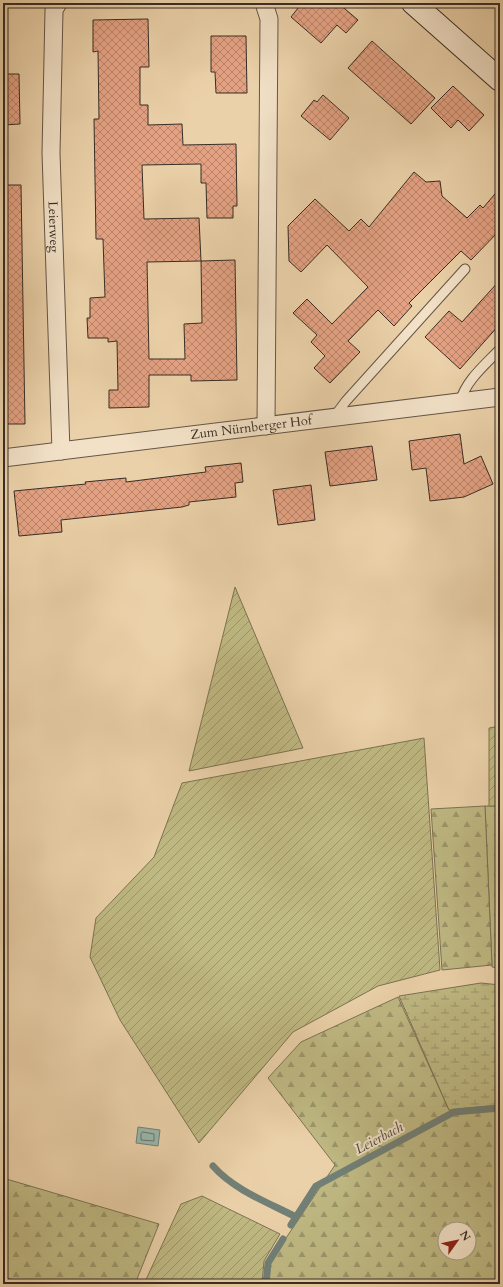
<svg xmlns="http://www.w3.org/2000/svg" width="503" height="1287" font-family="Cardo,serif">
	<defs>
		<pattern id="grass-tufts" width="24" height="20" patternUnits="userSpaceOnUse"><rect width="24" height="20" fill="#bfb983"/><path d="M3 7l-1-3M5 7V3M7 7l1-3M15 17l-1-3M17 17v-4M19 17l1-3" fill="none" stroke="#9c976b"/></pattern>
		<pattern id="forest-firs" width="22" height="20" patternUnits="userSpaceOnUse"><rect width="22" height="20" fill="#bfb983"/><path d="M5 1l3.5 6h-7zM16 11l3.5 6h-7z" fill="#9c976b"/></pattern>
		<pattern id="wetland-marsh" width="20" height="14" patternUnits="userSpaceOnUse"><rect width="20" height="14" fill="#bfb983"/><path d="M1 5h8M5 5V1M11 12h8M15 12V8" fill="none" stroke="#9c976b"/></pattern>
		<pattern id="garden-furrows" width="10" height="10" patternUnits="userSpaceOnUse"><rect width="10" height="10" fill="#bfb983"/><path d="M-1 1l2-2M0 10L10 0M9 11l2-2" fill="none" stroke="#9c976b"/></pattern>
		<pattern id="building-cross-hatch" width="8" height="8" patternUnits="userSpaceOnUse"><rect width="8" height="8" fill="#e4a283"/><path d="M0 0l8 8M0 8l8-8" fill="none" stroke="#ba846b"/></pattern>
	</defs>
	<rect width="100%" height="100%" fill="#ebd1a9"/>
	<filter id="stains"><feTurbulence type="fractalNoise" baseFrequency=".005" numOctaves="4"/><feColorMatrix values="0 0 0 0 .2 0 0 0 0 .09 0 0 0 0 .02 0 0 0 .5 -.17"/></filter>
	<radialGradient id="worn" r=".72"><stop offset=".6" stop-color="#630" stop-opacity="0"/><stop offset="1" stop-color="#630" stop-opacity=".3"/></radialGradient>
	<path fill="url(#grass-tufts)" stroke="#7c7354" d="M 485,806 L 500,806 L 500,968 L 492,967 Z"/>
	<g fill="url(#forest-firs)" stroke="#7c7354" fill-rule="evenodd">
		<path d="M 485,806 L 492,965 L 442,970 L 431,809 Z"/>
		<path d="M 398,997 L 449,1110 L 500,1105 L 500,1284 L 268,1284 L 269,1265 L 283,1239 L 286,1238 L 335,1165 L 268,1078 L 301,1042 ZM 445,1229 L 469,1229 L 469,1253 L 445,1253 Z"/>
		<path d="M 3,1178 L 159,1224 L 135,1284 L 28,1284 L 3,1277 Z"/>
	</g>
	<path fill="url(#wetland-marsh)" stroke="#7c7354" d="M 481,983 L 500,985 L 500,1105 L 449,1110 L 399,996 Z"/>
	<g fill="url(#garden-furrows)" stroke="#7c7354">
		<path d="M 235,587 L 303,748 L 189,771 Z"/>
		<path d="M 500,726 L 500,806 L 489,806 L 489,728 Z"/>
		<path d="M 424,738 L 440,970 L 378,986 L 293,1032 L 199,1143 L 120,1020 L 90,957 L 96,918 L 154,857 L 182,783 Z"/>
		<path d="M 202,1196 L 280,1234 L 264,1261 L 262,1284 L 144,1284 L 181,1204 Z"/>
	</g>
	<path fill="#98b7ad" stroke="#728077" d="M 138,1127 L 160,1130 L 158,1146 L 136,1143 Z"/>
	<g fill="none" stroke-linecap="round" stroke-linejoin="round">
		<path stroke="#687269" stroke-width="1" d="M 143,1132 L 154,1134 L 154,1141 L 141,1140 L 141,1134 Z"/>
		<g stroke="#728077" stroke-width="7">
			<path d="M 213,1166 C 234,1190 269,1203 296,1217"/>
			<path d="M 291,1225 L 316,1186 L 454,1112 L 500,1108"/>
			<path d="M 266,1284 L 268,1263 L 283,1239"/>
		</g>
	</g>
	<g fill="url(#building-cross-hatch)" stroke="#382d25" fill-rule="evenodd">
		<path d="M 302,3 L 338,3 L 358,20 L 346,33 L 337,25 L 321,43 L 291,17 Z"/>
		<path d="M 148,19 L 149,67 L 140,67 L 140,105 L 148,105 L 148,125 L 182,124 L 183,145 L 236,144 L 237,206 L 233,206 L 233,218 L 207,218 L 206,183 L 201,183 L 201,164 L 142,165 L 144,219 L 199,218 L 201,261 L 235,260 L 237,380 L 191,381 L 191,375 L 149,375 L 149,407 L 109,408 L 109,390 L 118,390 L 117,341 L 108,342 L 108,338 L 88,338 L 87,318 L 90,318 L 90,298 L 105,297 L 103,239 L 96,239 L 94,119 L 99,119 L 98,51 L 93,52 L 93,20 ZM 201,261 L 202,323 L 184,324 L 185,359 L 149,359 L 147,262 Z"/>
		<path d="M 211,36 L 246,36 L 247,93 L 216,93 L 215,72 L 211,72 Z"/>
		<path d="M 372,41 L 435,98 L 411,124 L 348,68 Z"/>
		<path d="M 3,74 L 19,74 L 20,124 L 3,125 Z"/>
		<path d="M 453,86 L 484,115 L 469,131 L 458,120 L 451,128 L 431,108 Z"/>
		<path d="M 323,95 L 349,118 L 330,140 L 301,116 L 314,100 L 317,102 Z"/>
		<path d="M 414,172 L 426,182 L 440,181 L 442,196 L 467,218 L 480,205 L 483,208 L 500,188 L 500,230 L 471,260 L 461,251 L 409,303 L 412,306 L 394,326 L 378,310 L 348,341 L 360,352 L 330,383 L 314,368 L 325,356 L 311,342 L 317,335 L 293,313 L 307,299 L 332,324 L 368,287 L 327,245 L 301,272 L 289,261 L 288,226 L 315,199 L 349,231 L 361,219 L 369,227 Z"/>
		<path d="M 3,185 L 21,185 L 25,424 L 3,424 Z"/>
		<path d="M 500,280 L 500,324 L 460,369 L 425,337 L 449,311 L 462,322 Z"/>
		<path d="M 460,434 L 464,464 L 481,456 L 493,484 L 464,497 L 430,501 L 426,468 L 412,470 L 409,441 Z"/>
		<path d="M 372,446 L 377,480 L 330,486 L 325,452 Z"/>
		<path d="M 241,463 L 243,482 L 235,483 L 236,497 L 189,502 L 189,505 L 182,507 L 61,520 L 62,532 L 19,536 L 14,491 L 86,484 L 85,482 L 126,478 L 126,482 L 206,472 L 205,467 Z"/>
		<path d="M 311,485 L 315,520 L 278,525 L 273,490 Z"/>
	</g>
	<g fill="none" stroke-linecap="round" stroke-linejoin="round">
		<defs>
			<g id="lane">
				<path d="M 460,402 C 466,380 485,365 500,349"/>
				<path d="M 334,417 L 346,401 L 465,269"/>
			</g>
			<g id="street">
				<path id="s1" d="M 58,3 L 54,10 L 51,153 L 61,451"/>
				<path d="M 264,3 L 269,19 L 266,426"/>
				<path id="s2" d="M 3,458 L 500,397"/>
			</g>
			<path id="secondary" d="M 413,3 L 500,80"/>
		</defs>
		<use href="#lane" stroke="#655646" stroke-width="11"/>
		<use href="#street" stroke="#655646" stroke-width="19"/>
		<use href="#secondary" stroke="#382d25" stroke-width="24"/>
		<use href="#lane" stroke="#f2e1c7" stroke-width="9"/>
		<use href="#street" stroke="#f2e1c7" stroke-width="17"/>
		<use href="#secondary" stroke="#f2e1c7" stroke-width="22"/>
	</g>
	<g text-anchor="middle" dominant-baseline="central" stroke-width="4" stroke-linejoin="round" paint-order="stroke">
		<g font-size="13" fill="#382d25" stroke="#f2e1c7">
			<text stroke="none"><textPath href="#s1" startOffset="225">Leierweg</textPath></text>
			<text stroke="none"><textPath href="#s2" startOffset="250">Zum Nürnberger Hof</textPath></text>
		</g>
		<g font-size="14" font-style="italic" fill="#4b4940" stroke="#f2e1c7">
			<text transform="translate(379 1138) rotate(-28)">Leierbach</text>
		</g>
	</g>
	<rect width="503" height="1287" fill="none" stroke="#ebd1a9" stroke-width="16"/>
	<rect x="4" y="4" width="495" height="1279" fill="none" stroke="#382d25" stroke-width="2"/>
	<rect x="8" y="8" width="487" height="1271" fill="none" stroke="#382d25"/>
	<g transform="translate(457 1241) rotate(57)"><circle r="19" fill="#f2e1c7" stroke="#a89986"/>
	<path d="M0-3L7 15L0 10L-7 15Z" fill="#8f2418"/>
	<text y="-6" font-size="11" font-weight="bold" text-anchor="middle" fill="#382d25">N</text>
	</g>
	<rect width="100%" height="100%" filter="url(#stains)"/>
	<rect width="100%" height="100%" fill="url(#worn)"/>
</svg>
